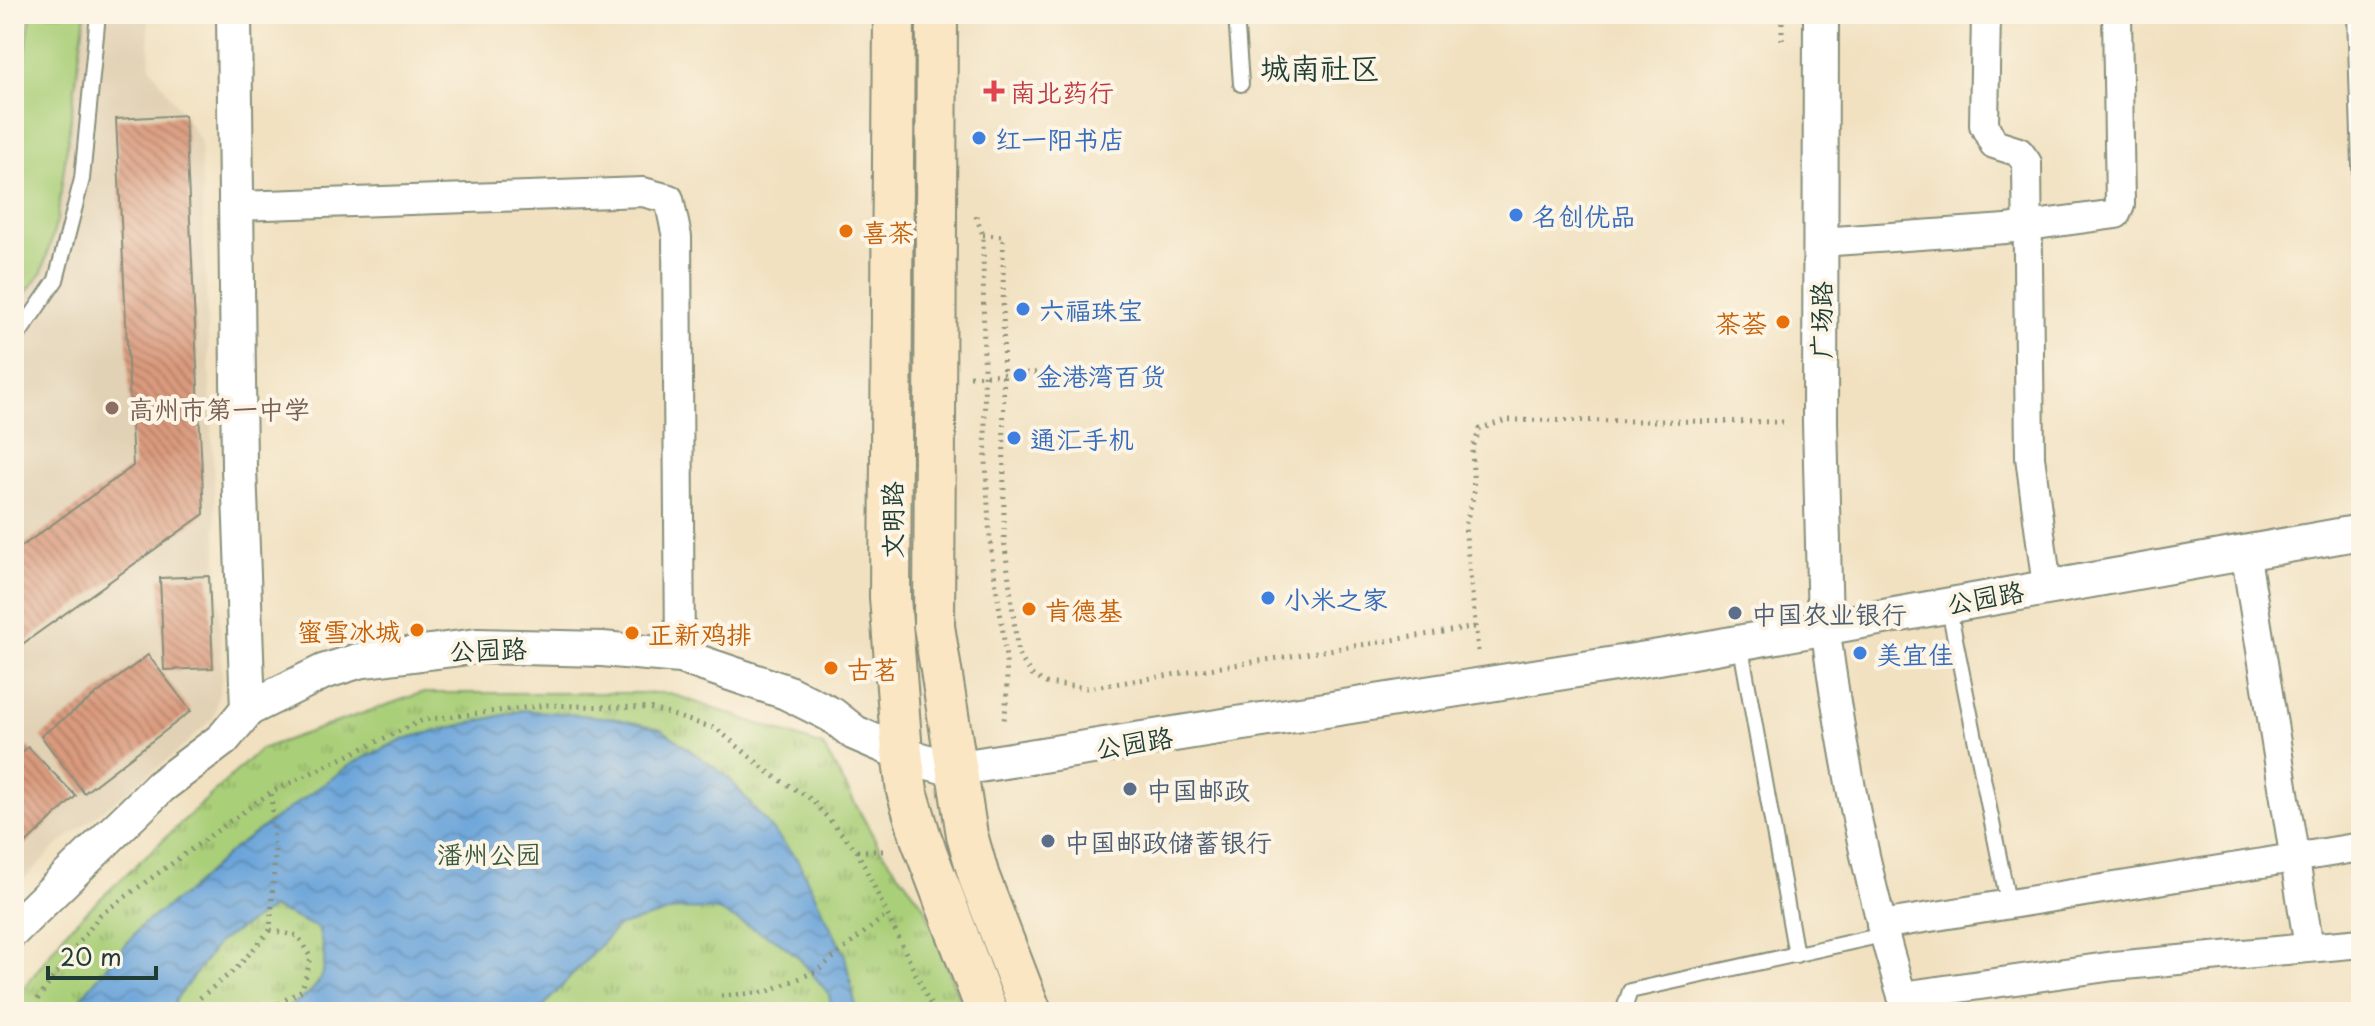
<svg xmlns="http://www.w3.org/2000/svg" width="2375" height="1026" font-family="'Playpen Sans','LXGW WenKai TC',sans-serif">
	<defs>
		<pattern id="park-tufts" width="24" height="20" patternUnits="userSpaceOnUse" patternTransform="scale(2)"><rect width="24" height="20" fill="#aacf79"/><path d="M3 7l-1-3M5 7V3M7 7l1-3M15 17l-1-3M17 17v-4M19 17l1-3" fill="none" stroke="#8aa964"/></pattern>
		<pattern id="water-waves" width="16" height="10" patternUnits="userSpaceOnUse" patternTransform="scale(2)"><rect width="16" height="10" fill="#6ba4da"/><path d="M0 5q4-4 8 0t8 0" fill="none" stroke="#5787b2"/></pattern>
		<pattern id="building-back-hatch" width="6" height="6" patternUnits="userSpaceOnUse" patternTransform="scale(2)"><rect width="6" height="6" fill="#da9a7d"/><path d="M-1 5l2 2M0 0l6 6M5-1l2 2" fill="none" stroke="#b07f67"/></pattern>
	</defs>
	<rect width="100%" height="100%" fill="#fcf5e5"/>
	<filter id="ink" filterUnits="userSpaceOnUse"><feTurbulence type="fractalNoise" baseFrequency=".0125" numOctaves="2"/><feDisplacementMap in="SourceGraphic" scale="16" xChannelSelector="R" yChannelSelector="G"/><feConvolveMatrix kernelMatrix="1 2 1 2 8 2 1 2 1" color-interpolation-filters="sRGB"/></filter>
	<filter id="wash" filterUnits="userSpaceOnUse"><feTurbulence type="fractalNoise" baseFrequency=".006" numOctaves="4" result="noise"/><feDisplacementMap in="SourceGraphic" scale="32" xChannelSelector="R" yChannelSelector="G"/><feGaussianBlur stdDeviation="1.8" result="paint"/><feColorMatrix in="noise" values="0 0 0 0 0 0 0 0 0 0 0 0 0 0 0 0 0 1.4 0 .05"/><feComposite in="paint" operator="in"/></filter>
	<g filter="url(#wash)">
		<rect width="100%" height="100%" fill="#f1e1c1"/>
		<path fill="#e2d2b5" d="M 14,14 L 148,14 L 150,66 L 200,140 L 222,676 L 214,717 L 176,753 L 52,850 L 14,890 Z"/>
		<path fill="url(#park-tufts)" stroke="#648656" stroke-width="2" d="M 421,693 L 669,693 L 823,746 L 881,850 L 925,907 L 964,1012 L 14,1012 L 14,1002 L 68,929 L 260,749 Z"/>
		<path fill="#aacf79" stroke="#648656" stroke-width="2" d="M 31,14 L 85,14 L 57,220 L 42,272 L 14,308 L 14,131 Z"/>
		<path fill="url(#water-waves)" stroke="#457087" stroke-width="2" d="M 524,710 L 614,718 L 661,729 L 728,777 L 797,859 L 845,956 L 857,1012 L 832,1012 L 829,994 L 798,957 L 778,941 L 717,910 L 679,909 L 617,927 L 538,1012 L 279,1012 C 321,990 333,976 318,928 L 273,908 L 219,942 L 175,1001 L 177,1012 L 69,1012 L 142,925 L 189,890 L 234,848 L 353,763 L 403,739 Z"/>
		<g id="blocks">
			<g fill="url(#building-back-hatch)">
				<path d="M 185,115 L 204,514 L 14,650 L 14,552 L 133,466 L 116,119 Z"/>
				<path d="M 209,576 L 213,668 L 164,670 L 160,578 Z"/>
				<path d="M 148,655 L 191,711 L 84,793 L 41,736 Z"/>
				<path d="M 28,747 L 76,796 L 14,855 L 14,760 Z"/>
			</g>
		</g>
	</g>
	<g filter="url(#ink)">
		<use href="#blocks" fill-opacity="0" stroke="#888f7a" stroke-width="2"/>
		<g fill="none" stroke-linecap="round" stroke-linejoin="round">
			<defs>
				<g id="service">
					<path d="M 1236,14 L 1241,84"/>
					<path d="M 2355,14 L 2361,195"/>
					<path d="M 14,341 L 56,280 L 82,179 L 98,14"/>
					<path d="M 1948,604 L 2008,902"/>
					<path d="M 1740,642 L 1796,955"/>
					<path d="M 1623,1012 L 1630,991 L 1883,935"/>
				</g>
				<g id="minor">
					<path d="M 1986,14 L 1984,125 L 1994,144 L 2019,152 L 2027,163 L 2030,457 L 2047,587"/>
					<path d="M 236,206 L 643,192 L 669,199 L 677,237 L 680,656"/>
					<path d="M 1820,242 L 2006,229 L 2116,214 L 2120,205 L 2117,14"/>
					<path d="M 2245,551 L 2309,947"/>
					<path d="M 1825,625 C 1842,757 1867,886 1907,1012"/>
					<path d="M 1881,925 L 2361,847"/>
					<path d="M 1902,996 L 2114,966 L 2361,943"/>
				</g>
				<g id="tertiary">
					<path d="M 234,14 L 239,468 L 248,709"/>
					<path d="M 1821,14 L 1820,422 L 1825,625"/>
					<path d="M 14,929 L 161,786 L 223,739 L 248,709 L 323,672 L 358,661 L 477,646 L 602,649 L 680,656 L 786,692 L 832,715 L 855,733 L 913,758 L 954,769 L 1659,657 L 2361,532"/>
				</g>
				<g id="secondary">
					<path d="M 894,14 L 890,597 L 902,753 L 907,791 L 921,838 L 987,1012"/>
					<path d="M 937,14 L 934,626 L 967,835 L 979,877 L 1031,1012"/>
				</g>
			</defs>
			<use href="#service" stroke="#888f7a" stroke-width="18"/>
			<use href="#minor" stroke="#888f7a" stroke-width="32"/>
			<use href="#tertiary" stroke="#888f7a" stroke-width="38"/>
			<use href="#secondary" stroke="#888f7a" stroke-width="44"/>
			<g stroke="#888f7a" stroke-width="5" stroke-dasharray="2 6" stroke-linecap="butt">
				<path d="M 1782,14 L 1782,41"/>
				<path d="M 976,216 L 983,235 C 984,336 983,438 990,539 C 995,598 1014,661 1004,720"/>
				<path d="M 983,235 L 1003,236 L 1004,538 L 1018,654 L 1032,675 L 1046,683 L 1088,688 L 1475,627"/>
				<path d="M 970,376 L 1049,372"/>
				<path d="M 1478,651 L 1465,526 L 1474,494 L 1472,450 L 1480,429 L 1506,420 L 1787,422"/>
				<path d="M 857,851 L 887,851"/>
				<path d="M 721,996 L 766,992 L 817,971 L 886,915"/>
				<path d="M 28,1012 L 100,915 L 271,792 L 423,720 L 547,705 L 649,708 L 717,729 L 772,775 L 811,799 L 857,851 L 934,1012"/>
				<path d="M 194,1012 L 197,1000 L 237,968 L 270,930 L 275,854 L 271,793"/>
				<path d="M 265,1012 L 302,990 L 311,958 L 298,936 L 270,930"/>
			</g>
			<use href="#service" stroke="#fff" stroke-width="14"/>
			<use href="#minor" stroke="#fff" stroke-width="28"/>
			<use href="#tertiary" stroke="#fff" stroke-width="34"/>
			<use href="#secondary" stroke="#fbe6c4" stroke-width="40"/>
		</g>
	</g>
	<path fill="#e0444e" stroke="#fcf5e5" stroke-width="3" d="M990 79h8v8h8v8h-8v8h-8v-8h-8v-8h8z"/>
	<g fill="#3f7fe0" stroke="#fcf5e5" stroke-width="3">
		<circle cx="979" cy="138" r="8"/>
		<circle cx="1516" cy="215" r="8"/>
		<circle cx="1023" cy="309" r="8"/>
		<circle cx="1020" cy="375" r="8"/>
		<circle cx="1014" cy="438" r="8"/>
		<circle cx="1268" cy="598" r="8"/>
		<circle cx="1860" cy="653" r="8"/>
	</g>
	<g fill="#e8710a" stroke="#fcf5e5" stroke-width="3">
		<circle cx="846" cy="231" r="8"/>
		<circle cx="1783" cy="322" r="8"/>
		<circle cx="1029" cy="609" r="8"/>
		<circle cx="417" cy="630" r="8"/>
		<circle cx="632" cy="633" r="8"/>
		<circle cx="831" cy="668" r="8"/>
	</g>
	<circle fill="#8d6e63" stroke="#fcf5e5" stroke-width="3" cx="112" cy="408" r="8"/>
	<g fill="#5c6f8a" stroke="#fcf5e5" stroke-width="3">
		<circle cx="1735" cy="613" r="8"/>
		<circle cx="1130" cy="789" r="8"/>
		<circle cx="1048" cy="841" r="8"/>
	</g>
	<g text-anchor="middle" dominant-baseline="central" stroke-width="8" stroke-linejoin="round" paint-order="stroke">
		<g font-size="26" fill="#be3a42" stroke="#fcf5e5" text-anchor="start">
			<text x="1010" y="91">南北药行</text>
		</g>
		<g font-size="26" fill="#366cbe" stroke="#fcf5e5" text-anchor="start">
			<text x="995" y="138">红一阳书店</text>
			<text x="1532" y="215">名创优品</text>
			<text x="1039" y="309">六福珠宝</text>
			<text x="1036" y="375">金港湾百货</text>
			<text x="1030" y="438">通汇手机</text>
			<text x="1284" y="598">小米之家</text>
			<text x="1876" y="653">美宜佳</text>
		</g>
		<g font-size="26" fill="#c56008" stroke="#fcf5e5" text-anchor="start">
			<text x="862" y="231">喜茶</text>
			<text x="1767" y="322" text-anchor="end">茶荟</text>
			<text x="1045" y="609">肯德基</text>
			<text x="401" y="630" text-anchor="end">蜜雪冰城</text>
			<text x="648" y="633">正新鸡排</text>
			<text x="847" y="668">古茗</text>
		</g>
		<g font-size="26" fill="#1f3d34" stroke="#fcf5e5">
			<text transform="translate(1820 320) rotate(-90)">广场路</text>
			<text transform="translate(891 520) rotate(-90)">文明路</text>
			<text transform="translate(1985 597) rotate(-10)">公园路</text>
			<text transform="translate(488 649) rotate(-2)">公园路</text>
			<text transform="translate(1134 742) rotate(-9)">公园路</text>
		</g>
		<g font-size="26" fill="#785e54" stroke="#fcf5e5" text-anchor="start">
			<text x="128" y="408">高州市第一中学</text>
		</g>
		<g font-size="26" fill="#4e5e75" stroke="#fcf5e5" text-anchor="start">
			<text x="1751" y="613">中国农业银行</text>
			<text x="1146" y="789">中国邮政</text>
			<text x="1064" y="841">中国邮政储蓄银行</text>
		</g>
		<g font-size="26" fill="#3b5a42" stroke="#fcf5e5">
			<text x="489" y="853">潘州公园</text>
		</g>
		<g font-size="30" fill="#1f3d34" stroke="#fcf5e5">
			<text x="1320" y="66">城南社区</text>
		</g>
	</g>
	<rect width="2375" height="1026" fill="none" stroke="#fcf5e5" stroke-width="48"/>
	<path d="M48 966v12h108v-12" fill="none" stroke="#1f3d34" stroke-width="4"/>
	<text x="60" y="966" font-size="24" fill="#1f3d34" stroke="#fcf5e5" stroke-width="6" paint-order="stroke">20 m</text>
</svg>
